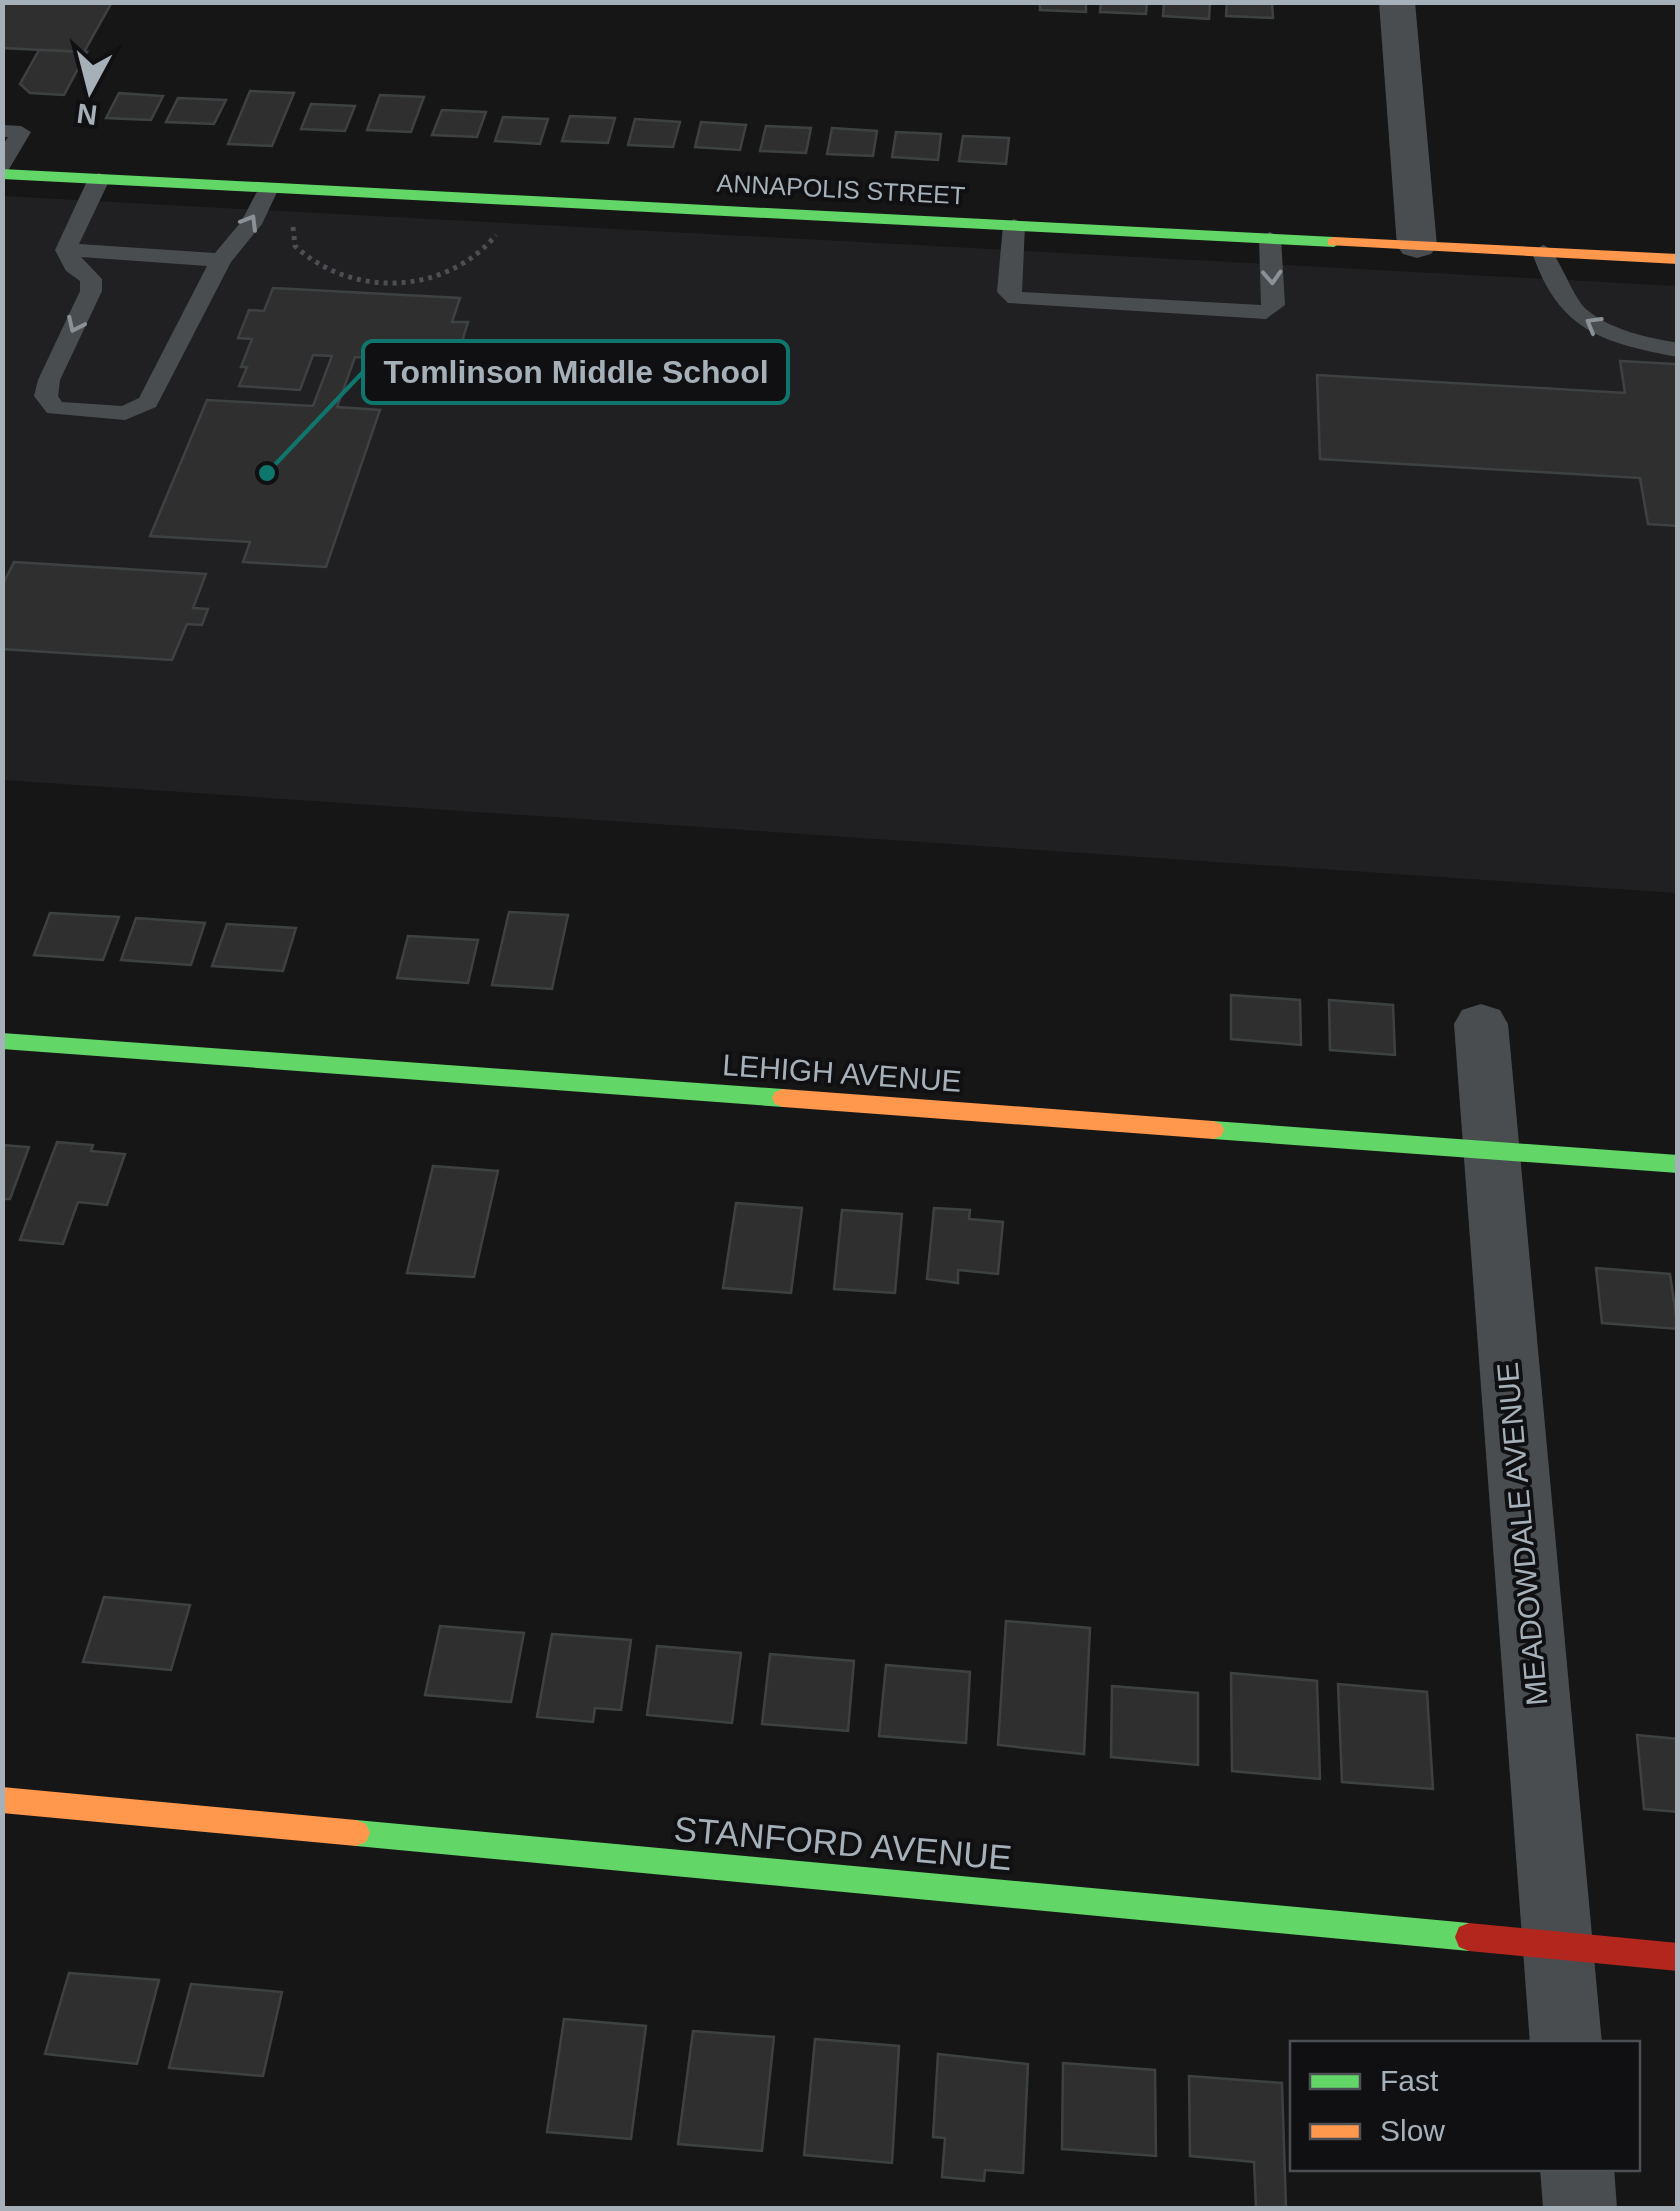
<svg xmlns="http://www.w3.org/2000/svg" width="1680" height="2211" font-family="Helvetica,sans-serif">
	<rect width="100%" height="100%" fill="#161616"/>
	<path fill="#202022" d="M 2,196 L 1677,286 L 1677,893 L 3,780 Z"/>
	<g fill="#2f2f30" stroke="#3e4142" stroke-width="2.5">
		<path d="M 2,2 L 112,2 L 84,52 L 2,48 Z"/>
		<path d="M 1040,2 L 1086,2 L 1086,12 L 1040,10 Z"/>
		<path d="M 1101,2 L 1147,2 L 1146,14 L 1100,12 Z"/>
		<path d="M 1164,2 L 1210,2 L 1209,19 L 1163,16 Z"/>
		<path d="M 1227,2 L 1272,2 L 1273,18 L 1226,16 Z"/>
		<path d="M 39,50 L 87,52 L 64,95 L 30,93 L 20,84 Z"/>
		<path d="M 250,91 L 294,93 L 272,146 L 228,144 Z"/>
		<path d="M 119,93 L 163,96 L 151,120 L 106,118 Z"/>
		<path d="M 380,95 L 424,97 L 411,132 L 367,130 Z"/>
		<path d="M 178,98 L 226,100 L 214,124 L 166,122 Z"/>
		<path d="M 311,104 L 355,106 L 345,131 L 301,129 Z"/>
		<path d="M 442,110 L 486,112 L 477,137 L 432,135 Z"/>
		<path d="M 570,116 L 615,118 L 608,143 L 562,141 Z"/>
		<path d="M 503,117 L 548,119 L 540,144 L 495,141 Z"/>
		<path d="M 635,119 L 680,122 L 673,147 L 628,145 Z"/>
		<path d="M 701,122 L 746,125 L 740,150 L 695,147 Z"/>
		<path d="M 766,126 L 811,128 L 806,153 L 760,151 Z"/>
		<path d="M 832,128 L 877,131 L 873,156 L 827,154 Z"/>
		<path d="M 896,132 L 941,134 L 938,160 L 892,157 Z"/>
		<path d="M 963,136 L 1009,138 L 1006,164 L 959,161 Z"/>
		<path d="M 273,288 L 460,298 L 452,322 L 468,322 L 459,351 L 443,350 L 439,361 L 355,357 L 337,407 L 380,410 L 326,567 L 243,562 L 250,542 L 150,536 L 207,400 L 313,406 L 332,356 L 313,355 L 300,390 L 239,386 L 247,367 L 241,367 L 252,339 L 238,338 L 249,310 L 264,311 Z"/>
		<path d="M 1620,361 L 1675,364 L 1678,369 L 1678,526 L 1648,524 L 1640,478 L 1320,459 L 1317,375 L 1625,393 Z"/>
		<path d="M 14,562 L 206,574 L 193,608 L 208,609 L 202,625 L 187,624 L 172,660 L 2,649 L 2,586 Z"/>
		<path d="M 509,912 L 568,915 L 552,989 L 492,985 Z"/>
		<path d="M 50,913 L 119,917 L 103,960 L 34,955 Z"/>
		<path d="M 136,918 L 205,923 L 191,965 L 121,960 Z"/>
		<path d="M 227,924 L 296,928 L 283,971 L 212,966 Z"/>
		<path d="M 408,936 L 478,940 L 468,983 L 397,978 Z"/>
		<path d="M 1231,995 L 1300,1000 L 1301,1045 L 1231,1039 Z"/>
		<path d="M 1329,1000 L 1393,1005 L 1395,1055 L 1330,1050 Z"/>
		<path d="M 57,1142 L 93,1145 L 91,1151 L 125,1154 L 107,1205 L 78,1202 L 63,1244 L 20,1240 Z"/>
		<path d="M 2,1145 L 29,1147 L 10,1199 L 2,1199 Z"/>
		<path d="M 433,1166 L 498,1171 L 474,1277 L 407,1273 Z"/>
		<path d="M 736,1203 L 802,1208 L 791,1293 L 723,1288 Z"/>
		<path d="M 934,1208 L 970,1210 L 969,1219 L 1003,1222 L 998,1274 L 958,1270 L 958,1283 L 927,1279 Z"/>
		<path d="M 842,1210 L 902,1214 L 895,1293 L 834,1289 Z"/>
		<path d="M 1596,1268 L 1670,1274 L 1678,1329 L 1602,1323 Z"/>
		<path d="M 104,1597 L 190,1605 L 171,1670 L 83,1662 Z"/>
		<path d="M 1006,1621 L 1090,1628 L 1084,1754 L 998,1745 Z"/>
		<path d="M 440,1626 L 524,1633 L 511,1702 L 425,1695 Z"/>
		<path d="M 552,1634 L 631,1640 L 621,1710 L 595,1708 L 593,1722 L 537,1717 Z"/>
		<path d="M 657,1646 L 741,1653 L 732,1723 L 647,1715 Z"/>
		<path d="M 770,1654 L 854,1661 L 848,1731 L 762,1724 Z"/>
		<path d="M 886,1665 L 970,1672 L 966,1743 L 879,1736 Z"/>
		<path d="M 1231,1673 L 1317,1681 L 1320,1779 L 1232,1771 Z"/>
		<path d="M 1338,1684 L 1427,1692 L 1433,1789 L 1342,1782 Z"/>
		<path d="M 1112,1686 L 1198,1693 L 1198,1765 L 1111,1757 Z"/>
		<path d="M 1637,1735 L 1678,1739 L 1678,1812 L 1644,1809 Z"/>
		<path d="M 69,1973 L 159,1980 L 137,2064 L 45,2054 Z"/>
		<path d="M 191,1984 L 282,1992 L 263,2076 L 169,2068 Z"/>
		<path d="M 564,2019 L 646,2026 L 631,2139 L 547,2132 Z"/>
		<path d="M 693,2031 L 774,2037 L 762,2151 L 678,2144 Z"/>
		<path d="M 815,2039 L 899,2046 L 892,2163 L 804,2155 Z"/>
		<path d="M 938,2054 L 1028,2064 L 1023,2173 L 985,2170 L 984,2181 L 942,2177 L 945,2138 L 933,2137 Z"/>
		<path d="M 1063,2063 L 1155,2070 L 1156,2156 L 1062,2149 Z"/>
		<path d="M 1189,2076 L 1282,2083 L 1286,2208 L 1256,2207 L 1254,2162 L 1190,2156 Z"/>
	</g>
	<g fill="none" stroke-linecap="round" stroke-linejoin="round">
		<path stroke="#4c4e51" stroke-width="5" stroke-dasharray="4 5" stroke-linecap="butt" d="M 293,227 L 295,246 C 352,299 446,295 496,235"/>
		<g fill="#4a4d4f" fill-rule="evenodd">
			<path d="M 2,125 L 21,126 L 31,132 L 9,169 L 2,171 L 2,146 L 8,137 L 2,137 Z"/>
			<path d="M 99,173 L 110,179 L 79,244 L 215,253 L 241,222 L 261,184 L 275,184 L 279,188 L 262,224 L 231,262 L 156,407 L 125,420 L 47,413 L 34,396 L 38,380 L 80,291 L 80,281 L 66,271 L 55,250 L 88,179 ZM 81,257 L 207,266 L 139,398 L 122,406 L 62,402 L 58,396 L 60,380 L 102,291 L 102,279 Z"/>
			<path d="M 1014,219 L 1025,225 L 1022,292 L 1261,305 L 1259,238 L 1270,232 L 1281,238 L 1285,305 L 1266,319 L 1008,303 L 997,292 L 1003,225 Z"/>
			<path d="M 1543,245 C 1558,249 1570,295 1587,310 C 1613,331 1646,337 1678,343 L 1678,357 C 1602,343 1558,330 1532,252 Z"/>
		</g>
		<g fill="#4a4d4f" fill-rule="evenodd">
			<path d="M 1379,2 L 1415,2 L 1437,246 L 1431,254 L 1417,258 L 1403,254 L 1397,246 Z"/>
			<path d="M 1481,1004 L 1500,1010 L 1508,1024 L 1602,2044 L 1530,2044 L 1454,1024 L 1462,1010 Z"/>
			<path d="M 1540,2168 L 1614,2168 L 1617,2208 L 1543,2208 Z"/>
		</g>
		<g fill="#63d668" fill-rule="evenodd">
			<path d="M 2,169 L 1334,237 L 1342,242 L 1334,247 L 2,179 Z"/>
			<path d="M 2,1033 L 783,1089 L 791,1092 L 794,1098 L 791,1104 L 783,1107 L 2,1049 Z"/>
			<path d="M 1213,1121 L 1678,1155 L 1678,1173 L 1213,1139 L 1205,1136 L 1202,1130 L 1205,1124 Z"/>
			<path d="M 356,1820 L 1469,1923 L 1479,1927 L 1483,1937 L 1479,1947 L 1469,1951 L 356,1846 L 346,1842 L 342,1833 L 346,1824 Z"/>
		</g>
		<g fill="#ff974d" fill-rule="evenodd">
			<path d="M 1334,237 L 1678,254 L 1678,264 L 1328,245 L 1328,239 Z"/>
			<path d="M 783,1089 L 1213,1121 L 1221,1124 L 1224,1130 L 1221,1136 L 1213,1139 L 783,1107 L 775,1104 L 772,1098 L 775,1092 Z"/>
			<path d="M 2,1787 L 356,1820 L 366,1824 L 370,1833 L 366,1842 L 356,1846 L 2,1813 Z"/>
		</g>
		<path fill="#b3261e" fill-rule="evenodd" d="M 1469,1923 L 1678,1943 L 1678,1971 L 1469,1951 L 1459,1947 L 1455,1937 L 1459,1927 Z"/>
	</g>
	<defs><path id="oneway-chevron" d="M-2-3.5L2.5 0L-2 3.5" fill="none" stroke-width="1.6" stroke-linecap="round" stroke-linejoin="round" transform="scale(2.5)"/></defs>
	<g stroke="#8a9298">
		<use href="#oneway-chevron" transform="translate(250 222) rotate(-59)"/>
		<use href="#oneway-chevron" transform="translate(1272 277) rotate(87)"/>
		<use href="#oneway-chevron" transform="translate(1593 324) rotate(-150)"/>
		<use href="#oneway-chevron" transform="translate(75 325) rotate(115)"/>
	</g>
	<g text-anchor="middle" dominant-baseline="central" stroke-width="8" stroke-linejoin="round" paint-order="stroke">
		<g font-size="25" fill="#a6b0b8" stroke="#101012">
			<text transform="translate(841 189) rotate(3)">ANNAPOLIS STREET</text>
		</g>
		<g font-size="30" fill="#a6b0b8" stroke="#101012">
			<text transform="translate(842 1073) rotate(4)">LEHIGH AVENUE</text>
			<text transform="translate(1522 1534) rotate(-95)">MEADOWDALE AVENUE</text>
		</g>
		<g font-size="35" fill="#a6b0b8" stroke="#101012">
			<text transform="translate(843 1843) rotate(5)">STANFORD AVENUE</text>
		</g>
	</g>
	<path fill="none" stroke="#0f766e" stroke-width="4" d="M267 473L363 372"/>
	<circle fill="#0f766e" stroke="#101012" stroke-width="4" cx="267" cy="473" r="10"/>
	<rect fill="#101012" stroke="#0f766e" stroke-width="4" x="363" y="341" width="425" height="62" rx="10"/>
	<g font-size="32" text-anchor="middle" font-weight="bold" fill="#a6b0b8">
		<text x="576" y="383">Tomlinson Middle School</text>
	</g>
	<rect width="1680" height="2211" fill="none" stroke="#a6b0b8" stroke-width="10"/>
	<rect x="1290" y="2041" width="350" height="130" fill="#101012" stroke="#4c5054" stroke-width="2.5"/>
	<rect x="1310" y="2074" width="50" height="15" fill="#63d668" stroke="#4c5054" stroke-width="2.5"/>
	<text x="1380" y="2091" font-size="30" fill="#a6b0b8">Fast</text>
	<rect x="1310" y="2124" width="50" height="15" fill="#ff974d" stroke="#4c5054" stroke-width="2.5"/>
	<text x="1380" y="2141" font-size="30" fill="#a6b0b8">Slow</text>
	<g transform="translate(90 90) rotate(187)" stroke="#101012" stroke-width="8" paint-order="stroke">
	<path d="M0-8L18 38L0 25L-18 38Z" fill="#a6b0b8"/>
	<text y="-15" font-size="28" font-weight="bold" text-anchor="middle" fill="#a6b0b8">N</text>
	</g>
</svg>
